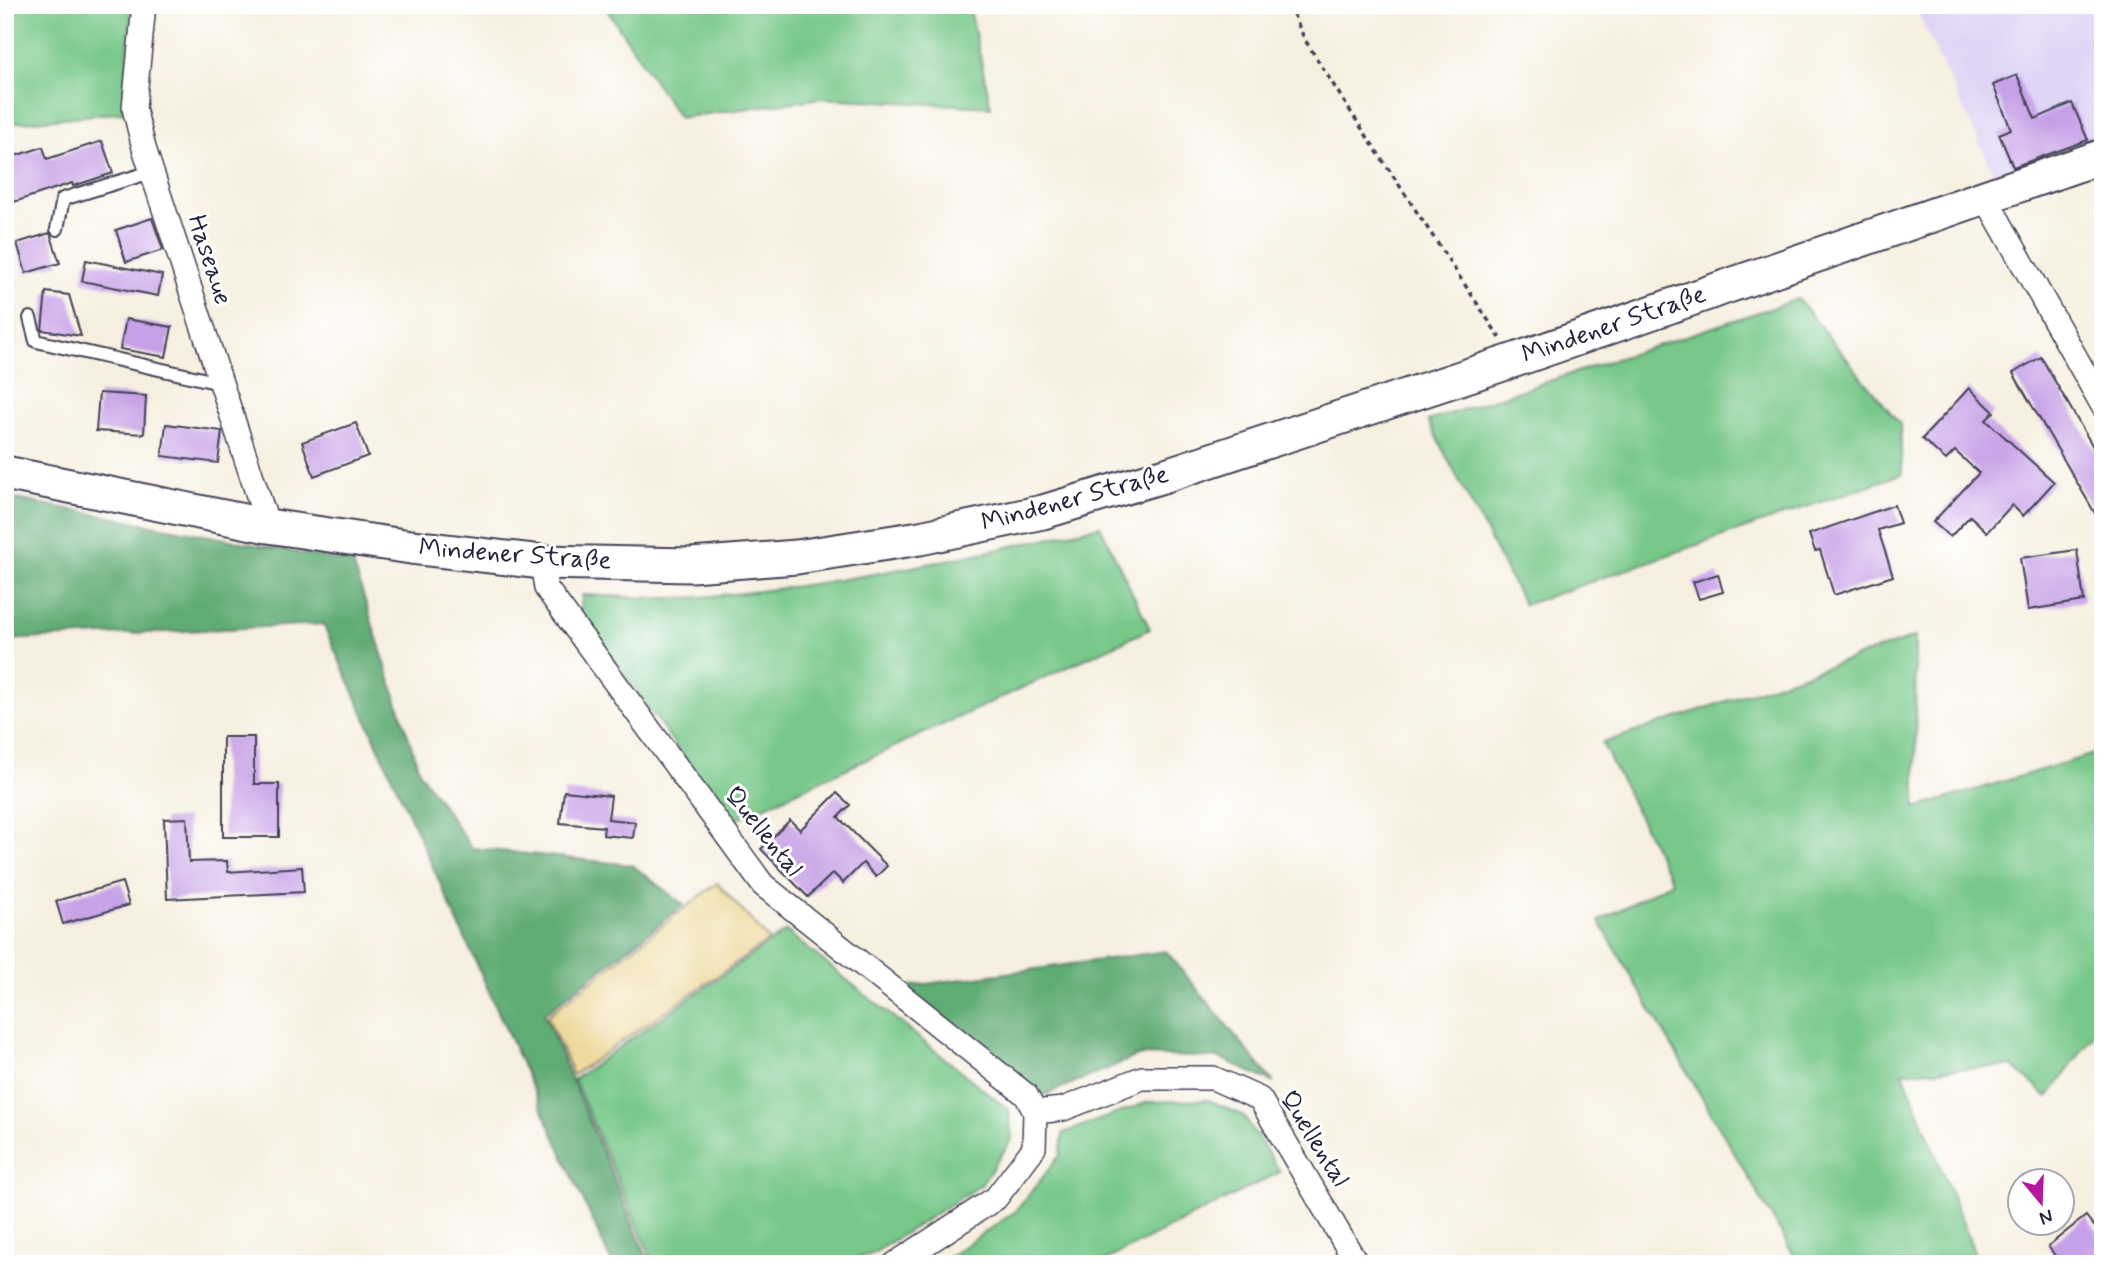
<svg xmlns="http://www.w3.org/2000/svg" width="2108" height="1269" font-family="Mynerve,sans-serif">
	<rect width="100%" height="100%" fill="#fff"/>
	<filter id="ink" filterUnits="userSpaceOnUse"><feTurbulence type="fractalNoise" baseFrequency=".0143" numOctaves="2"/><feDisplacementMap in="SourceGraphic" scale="14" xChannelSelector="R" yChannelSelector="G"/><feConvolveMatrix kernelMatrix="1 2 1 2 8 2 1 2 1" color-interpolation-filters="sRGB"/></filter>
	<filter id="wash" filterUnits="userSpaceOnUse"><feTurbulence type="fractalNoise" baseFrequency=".00686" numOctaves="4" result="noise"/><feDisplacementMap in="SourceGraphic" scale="28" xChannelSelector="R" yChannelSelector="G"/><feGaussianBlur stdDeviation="1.57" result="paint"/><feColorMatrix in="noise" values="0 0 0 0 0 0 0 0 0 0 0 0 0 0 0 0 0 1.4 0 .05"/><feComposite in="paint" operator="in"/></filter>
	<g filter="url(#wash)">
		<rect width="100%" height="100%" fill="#f7f0e0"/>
		<path fill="#dfd5f5" d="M 1914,5 L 2103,5 L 2103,139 L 1995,175 Z"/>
		<g fill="#77c889" stroke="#4c7562" stroke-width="2">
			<path d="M 5,5 L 132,5 L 123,112 L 5,124 Z"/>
			<path d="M 604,5 L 969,5 L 991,107 L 821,98 L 679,118 Z"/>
			<path d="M 1798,299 L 1900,424 L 1902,474 L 1524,605 L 1428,421 Z"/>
			<path d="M 1100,526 L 1150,629 L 731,822 L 581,615 L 582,595 C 620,596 661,600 700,597 C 835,586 968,557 1100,526 Z"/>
			<path d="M 1915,637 L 1916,808 L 2103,751 L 2103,1023 L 2048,1097 L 2012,1066 L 1903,1072 L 1979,1264 L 1799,1264 L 1599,921 L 1672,882 L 1602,743 Z"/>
			<path d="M 786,931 L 1009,1110 L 1012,1139 L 981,1185 L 872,1254 L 834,1264 L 654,1264 L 574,1079 Z"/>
			<path d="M 1209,1100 L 1244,1116 L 1280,1172 L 1098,1264 L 938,1264 L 1016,1211 L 1060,1155 L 1063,1133 L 1148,1102 Z"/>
		</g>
		<g fill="#61ac75" stroke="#426758" stroke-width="2">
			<path d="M 5,497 L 353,563 L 420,773 L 472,848 L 632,865 L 684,905 L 544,1014 L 650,1264 L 612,1264 L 323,624 L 5,640 Z"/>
			<path d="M 1166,951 L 1274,1083 L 1220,1058 L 1140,1055 L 1042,1096 L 904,987 Z"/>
		</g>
		<path fill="#eeda9e" stroke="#887e6c" stroke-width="2" d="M 717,883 L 769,940 L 573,1075 L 547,1016 Z"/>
		<g id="blocks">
			<g fill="#c7a1e7">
				<path d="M 2017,75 L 2035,119 L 2072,103 L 2088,140 L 2013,167 L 1999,134 L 2011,129 L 1993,85 Z"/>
				<path d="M 102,141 L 113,173 L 73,186 L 72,183 L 14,202 L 5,175 L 5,159 L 43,147 L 47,159 Z"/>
				<path d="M 152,218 L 163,250 L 126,262 L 116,230 Z"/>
				<path d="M 50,233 L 60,263 L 26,273 L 17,243 Z"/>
				<path d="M 86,260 L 162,275 L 158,296 L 82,281 Z"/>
				<path d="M 46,292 L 69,295 L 81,336 L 42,330 Z"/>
				<path d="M 126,319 L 172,327 L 166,357 L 120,349 Z"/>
				<path d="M 2041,357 L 2103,464 L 2103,527 L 2013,373 Z"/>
				<path d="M 1969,388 L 1994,412 L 1986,420 L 2054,482 L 2023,516 L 2012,505 L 1987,532 L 1970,516 L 1950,537 L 1933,522 L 1979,473 L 1955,451 L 1946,460 L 1922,439 Z"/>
				<path d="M 99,393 L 146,396 L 144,434 L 96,431 Z"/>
				<path d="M 356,423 L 368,456 L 314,476 L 302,442 Z"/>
				<path d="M 166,424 L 222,431 L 218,463 L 162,456 Z"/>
				<path d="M 1894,505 L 1900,523 L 1878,530 L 1893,576 L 1834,595 L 1820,550 L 1815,551 L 1809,534 Z"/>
				<path d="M 2077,550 L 2084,601 L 2028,610 L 2020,558 Z"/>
				<path d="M 1718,574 L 1723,592 L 1699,599 L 1693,582 Z"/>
				<path d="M 223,737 L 254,737 L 254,784 L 279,784 L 279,837 L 223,837 Z"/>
				<path d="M 564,791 L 611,796 L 608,819 L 635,822 L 633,838 L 603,835 L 604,827 L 560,823 Z"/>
				<path d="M 837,793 L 850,805 L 838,817 L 887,866 L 876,877 L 863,863 L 843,883 L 833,873 L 808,897 L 761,849 L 790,820 L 800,830 Z"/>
				<path d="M 187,818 L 189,862 L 227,861 L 228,872 L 302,867 L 304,892 L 167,899 L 164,819 Z"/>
				<path d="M 122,882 L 129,905 L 63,924 L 56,901 Z"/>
				<path d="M 2086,1216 L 2103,1238 L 2103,1264 L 2061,1264 L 2048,1246 Z"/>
			</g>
		</g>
	</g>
	<g filter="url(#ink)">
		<use href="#blocks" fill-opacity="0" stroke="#424154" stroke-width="2"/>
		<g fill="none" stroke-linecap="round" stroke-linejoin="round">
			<defs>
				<g id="lane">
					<path d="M 57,229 L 63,199 L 151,172"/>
					<path d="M 30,318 L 36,341 L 220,383"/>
				</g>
				<g id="street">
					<path d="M 144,5 L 134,108 L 144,148 L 268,526"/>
					<path d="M 1984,195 L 2103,406"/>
					<path d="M 542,562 L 546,588 L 763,885 L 1026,1095 L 1035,1112 L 1034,1148 L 996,1198 L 895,1264"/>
					<path d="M 1035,1112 L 1063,1109 L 1142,1078 L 1213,1078 L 1260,1099 L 1357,1264"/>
				</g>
				<path id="secondary" d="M 5,473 L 268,526 L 411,547 L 542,562 L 691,565 L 797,557 L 920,538 L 1043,512 L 1166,475 L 1515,360 L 2103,156"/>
			</defs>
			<use href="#lane" stroke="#424154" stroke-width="16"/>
			<use href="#street" stroke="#424154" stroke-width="26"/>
			<use href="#secondary" stroke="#424154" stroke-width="37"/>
			<path stroke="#424154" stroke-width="3.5" stroke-dasharray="5 5" stroke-linecap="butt" d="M 1289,5 L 1305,40 L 1343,100 L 1500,338"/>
			<use href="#lane" stroke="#fff" stroke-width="12"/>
			<use href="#street" stroke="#fff" stroke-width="23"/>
			<use href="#secondary" stroke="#fff" stroke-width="33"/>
		</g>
	</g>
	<g text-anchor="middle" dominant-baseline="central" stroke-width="6" stroke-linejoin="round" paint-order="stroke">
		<g font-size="26" fill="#22223b" stroke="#fff">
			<text transform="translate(209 260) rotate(72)">Haseaue</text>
			<text transform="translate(1614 325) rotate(-19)">Mindener Straße</text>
			<text transform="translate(1075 499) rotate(-15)">Mindener Straße</text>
			<text transform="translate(515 555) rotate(4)">Mindener Straße</text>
			<text transform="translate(763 832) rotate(51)">Quellental</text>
			<text transform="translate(1314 1139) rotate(58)">Quellental</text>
		</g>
	</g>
	<rect width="2108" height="1269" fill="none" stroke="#fff" stroke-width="28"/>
	<g transform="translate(2041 1202) rotate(161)"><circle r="33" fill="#ffffff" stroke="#a7a7b1" stroke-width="2"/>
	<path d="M0-5L12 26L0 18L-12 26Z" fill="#b5179e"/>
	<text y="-10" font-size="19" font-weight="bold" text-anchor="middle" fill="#22223b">N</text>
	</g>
</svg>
